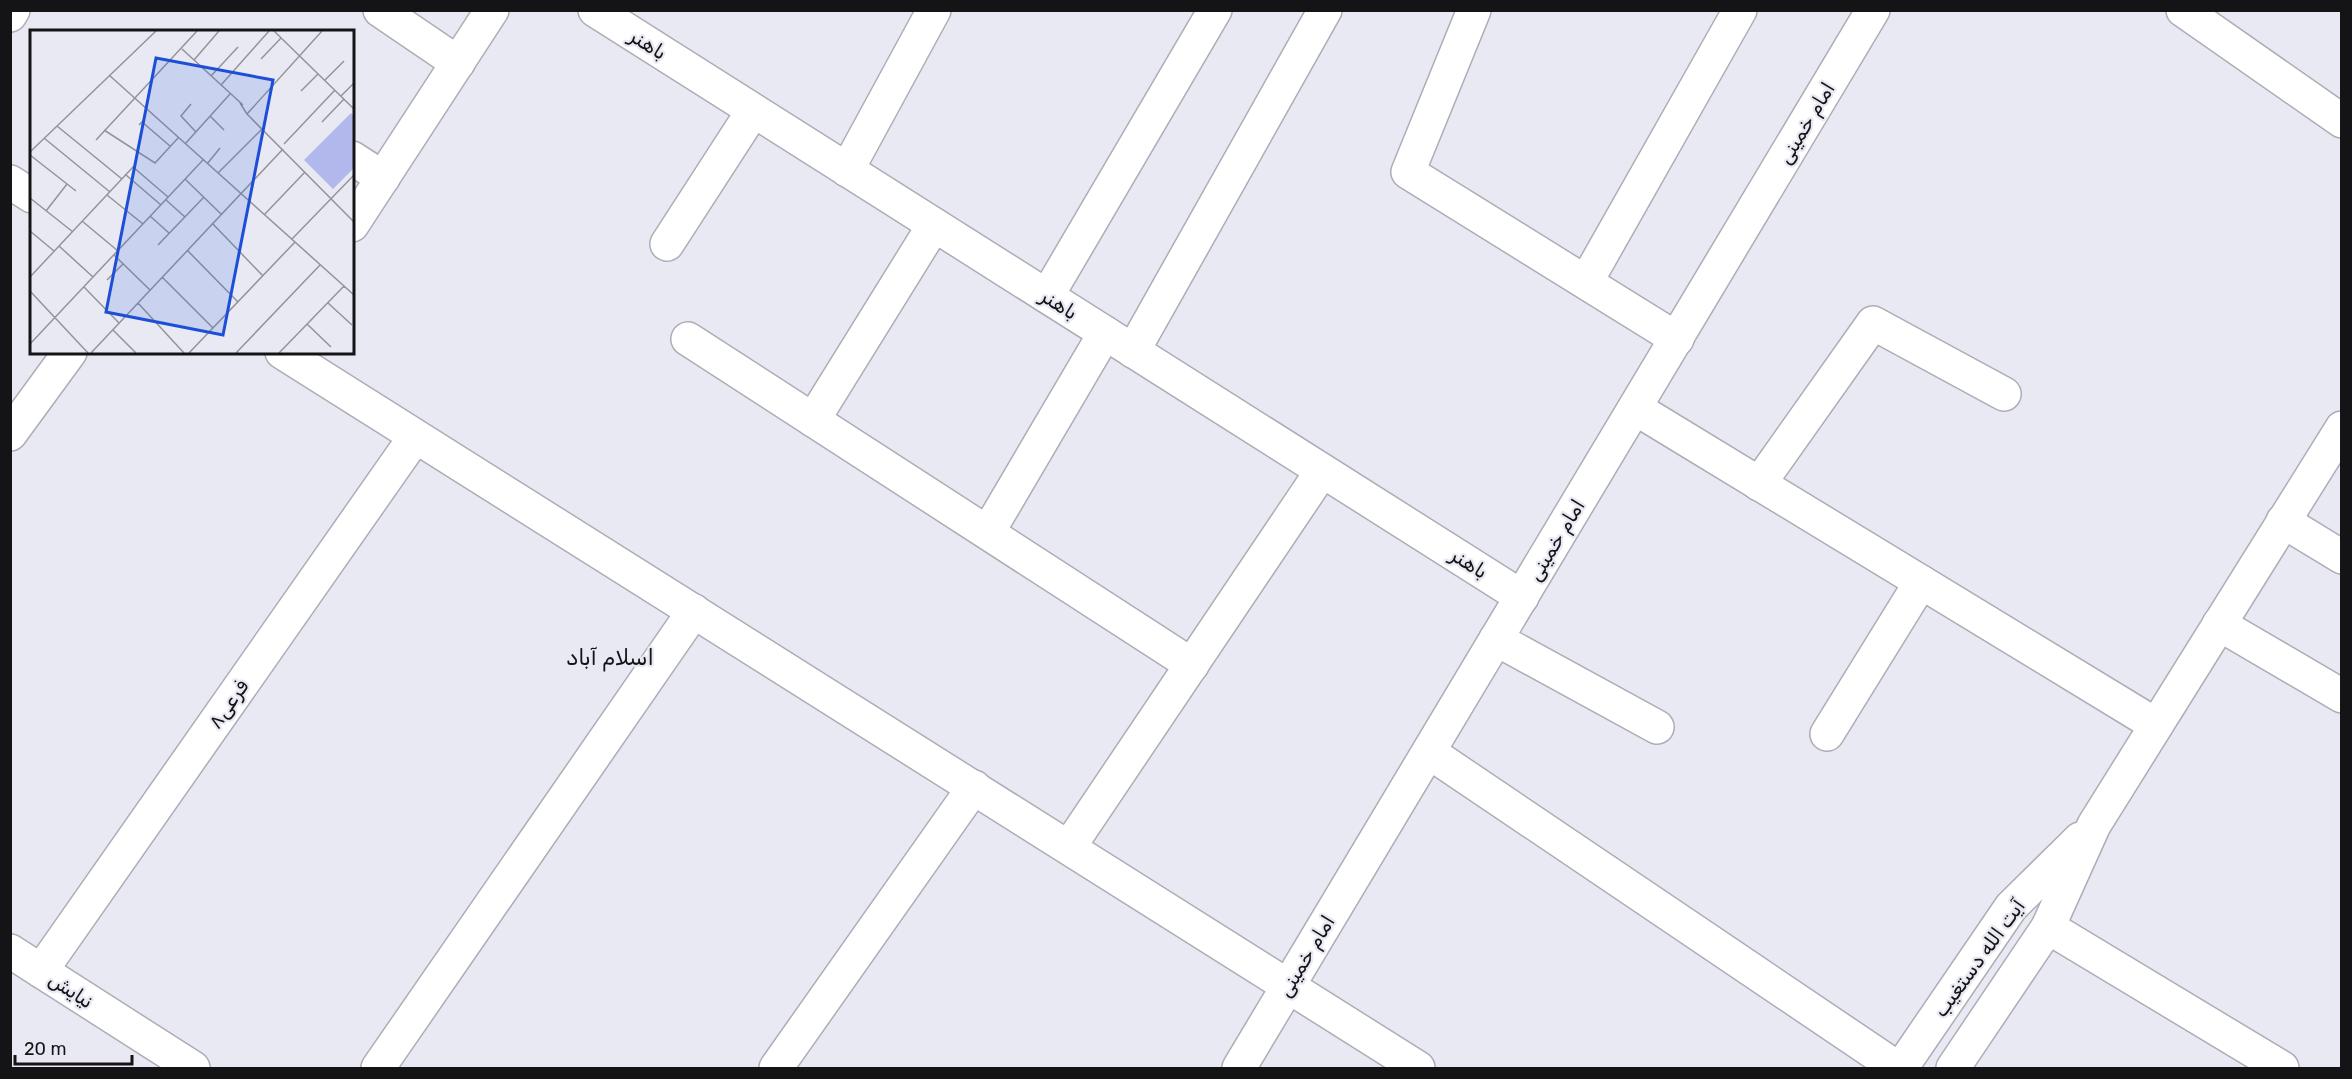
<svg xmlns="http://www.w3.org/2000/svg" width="2352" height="1079" font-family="Rubik,Vazirmatn,sans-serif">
	<rect width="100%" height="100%" fill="#e8e9f2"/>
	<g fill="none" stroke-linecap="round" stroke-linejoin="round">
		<defs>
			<g id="street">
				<path d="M 380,10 L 458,63"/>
				<path d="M 595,10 L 1522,597"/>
				<path d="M 1474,10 L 1408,172 L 1677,339"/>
				<path d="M 10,15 L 13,10"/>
				<path d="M 352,158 L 383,178"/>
				<path d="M 847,170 L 934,10"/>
				<path d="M 10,182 L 32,196"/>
				<path d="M 352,225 L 492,10"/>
				<path d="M 667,244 L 753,111"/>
				<path d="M 1586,282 L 1740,10"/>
				<path d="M 1047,296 L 1215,10"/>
				<path d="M 688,339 L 1192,665"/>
				<path d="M 1133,351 L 1325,10"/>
				<path d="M 282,352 L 1418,1068"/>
				<path d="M 1635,408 L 2156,725"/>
				<path d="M 813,420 L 934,225"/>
				<path d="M 10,434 L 70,352"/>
				<path d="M 1759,484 L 1873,323 L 2004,394"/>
				<path d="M 2283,521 L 2342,557"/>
				<path d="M 988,532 L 1105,333"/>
				<path d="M 2219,624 L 2342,696"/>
				<path d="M 1496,639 L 1657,727"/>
				<path d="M 1827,734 L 1921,582"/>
				<path d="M 1429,752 L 1897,1068"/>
				<path d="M 1069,847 L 1322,471"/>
				<path d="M 2048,927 L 2282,1068"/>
				<path d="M 10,951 L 193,1068"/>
				<path d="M 41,971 L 415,437"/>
				<path d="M 378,1068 L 694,611"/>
				<path d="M 776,1068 L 974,787"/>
			</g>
			<g id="secondary">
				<path d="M 2183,10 L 2342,121"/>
				<path d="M 1239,1068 L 1873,10"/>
				<path d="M 1901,1068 L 2011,907 L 2080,839"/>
				<path d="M 1953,1068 L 2048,927 L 2094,825 L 2342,428"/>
			</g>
		</defs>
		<use href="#street" stroke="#acadb6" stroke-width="36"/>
		<use href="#secondary" stroke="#acadb6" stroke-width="36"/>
		<use href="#street" stroke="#fff" stroke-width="33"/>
		<use href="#secondary" stroke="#fff" stroke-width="33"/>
	</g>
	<g text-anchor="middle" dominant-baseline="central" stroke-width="4.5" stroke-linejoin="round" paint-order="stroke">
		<g font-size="20" fill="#141417" stroke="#e8e9f2">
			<text transform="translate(648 44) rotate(32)">باهنر</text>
			<text transform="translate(1806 123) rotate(-59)">امام خمینی</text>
			<text transform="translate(1059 304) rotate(32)">باهنر</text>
			<text transform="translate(1556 540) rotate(-59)">امام خمینی</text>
			<text transform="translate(1469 563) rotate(32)">باهنر</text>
			<text transform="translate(228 704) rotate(-55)">فرعی۸</text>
			<text transform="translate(1306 956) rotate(-59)">امام خمینی</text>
			<text transform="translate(1979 958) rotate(-54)">آیت الله دستغیب</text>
			<text transform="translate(71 990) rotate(33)">نیایش</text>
		</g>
		<g font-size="22" fill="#141417" stroke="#e8e9f2">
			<text x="610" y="657">اسلام آباد</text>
		</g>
	</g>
	<g transform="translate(30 30)">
		<rect width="324" height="324" fill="#e8e9f2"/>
		<path d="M 321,83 L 324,86 L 324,138 L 303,159 L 274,130 Z" fill="#b2b8ec"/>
		<path fill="none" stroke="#93949a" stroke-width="1.5" d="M 244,1 L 324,79M 152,19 L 213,75M 231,29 L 251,8M 164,30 L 189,1M 79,45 L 324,265M 181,46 L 208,17M 295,50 L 314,31M 191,55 L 239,1M 271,61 L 288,44M 311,66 L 324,53M 210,73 L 217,84 L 292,1M 161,74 L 151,86 L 166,102M 217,84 L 324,192M 180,86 L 194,100M 292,92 L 314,69M 109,95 L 112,92 L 140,116M 27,96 L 92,149M 74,100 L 125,133 L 148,108M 14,108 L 80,162M 66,110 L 167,1M 155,114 L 200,64M 254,114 L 305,60M 0,122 L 126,1M 0,125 L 46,161M 177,134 L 190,118M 188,143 L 232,99M 96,145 L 131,175M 155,149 L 191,184M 77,165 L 113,194M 0,168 L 43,202M 136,170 L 155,187M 16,181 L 37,154M 234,185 L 275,142M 120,186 L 139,203M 52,191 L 88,221M 182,193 L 233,246M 0,201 L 24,221M 262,209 L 324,145M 128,215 L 174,167M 29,216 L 63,247M 157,220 L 208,272M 84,225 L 120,260M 0,247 L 103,137 L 138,167M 132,247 L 183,298M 77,250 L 93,234M 54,257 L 89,293M 0,261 L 58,323M 108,273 L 154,323M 298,273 L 322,295M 277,294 L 301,317M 83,300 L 106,323M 0,314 L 173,130M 61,323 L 253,119M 159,323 L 265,212M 206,323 L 290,235M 249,323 L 314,256"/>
		<path fill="#1d4ed8" fill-opacity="0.15" stroke="#1d4ed8" stroke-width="3" d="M 126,28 L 243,50 L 193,305 L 76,282 Z"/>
		<rect width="324" height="324" fill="none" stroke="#141417" stroke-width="3"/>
	</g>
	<rect width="2352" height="1079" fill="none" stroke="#141417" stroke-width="24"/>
	<path d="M15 1055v9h117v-9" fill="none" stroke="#141417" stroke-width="3"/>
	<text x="24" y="1055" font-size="18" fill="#141417" stroke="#e8e9f2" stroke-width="4.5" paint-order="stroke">20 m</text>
</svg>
